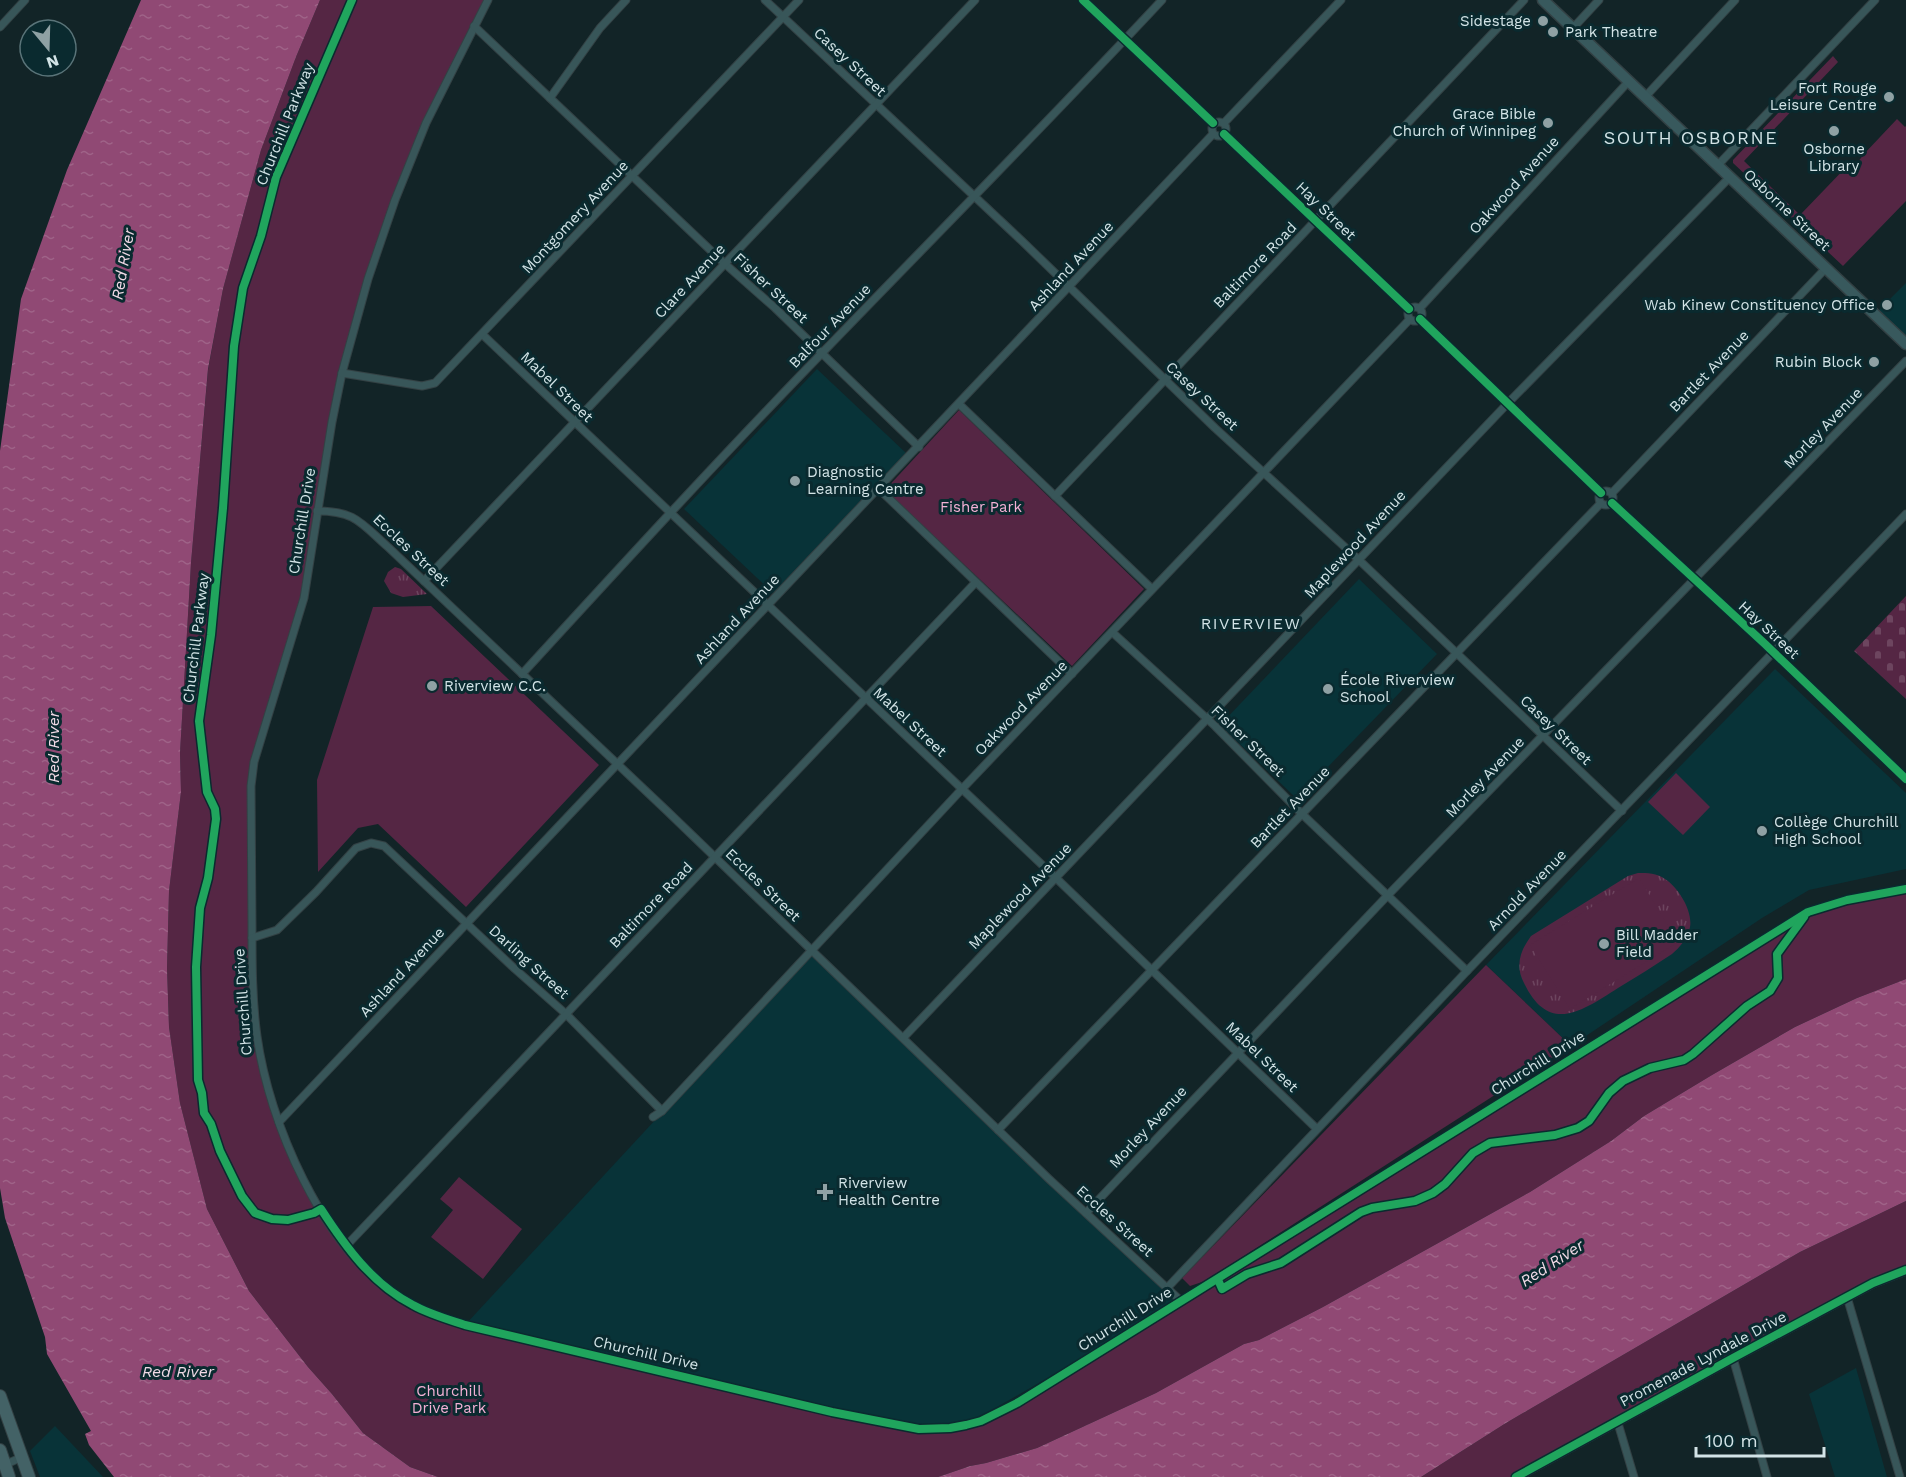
<svg xmlns="http://www.w3.org/2000/svg" width="1906" height="1477" font-family="'Work Sans',sans-serif">
	<defs>
		<pattern id="grass-tufts" width="24" height="20" patternUnits="userSpaceOnUse" patternTransform="scale(1.5)"><rect width="24" height="20" fill="#552644"/><path d="M3 7l-1-3M5 7V3M7 7l1-3M15 17l-1-3M17 17v-4M19 17l1-3" fill="none" stroke="#6d455f"/></pattern>
		<pattern id="cemetery-stones" width="16" height="16" patternUnits="userSpaceOnUse" patternTransform="scale(1.5)"><rect width="16" height="16" fill="#552644"/><path d="M2 7V4a2 2 0 0 1 4 0v3zM10 15v-3a2 2 0 0 1 4 0v3z" fill="#6d455f"/></pattern>
		<pattern id="water-ripples" width="26" height="14" patternUnits="userSpaceOnUse" patternTransform="scale(1.5)"><rect width="26" height="14" fill="#904974"/><path d="M2 4q2-2 4 0t4 0M15 11q2-2 4 0t4 0" fill="none" stroke="#9f6388"/></pattern>
	</defs>
	<rect width="100%" height="100%" fill="#122427"/>
	<g fill="#083338">
		<path d="M 1906,283 L 1906,344 L 1875,314 Z"/>
		<path d="M 817,369 L 906,453 L 773,593 L 684,509 Z"/>
		<path d="M 1359,579 L 1437,654 L 1297,799 L 1220,725 Z"/>
		<path d="M 1775,669 L 1906,793 L 1906,869 L 1809,890 L 1762,918 L 1571,1046 L 1486,965 Z"/>
		<path d="M 811,952 L 1181,1301 L 966,1425 L 919,1429 L 465,1325 Z"/>
		<path d="M 1856,1368 L 1887,1477 L 1835,1477 L 1809,1394 Z"/>
		<path d="M 55,1426 L 103,1477 L 40,1477 L 30,1451 Z"/>
	</g>
	<g fill="url(#grass-tufts)">
		<path d="M 395,567 L 401,569 L 427,594 L 403,597 L 391,593 L 384,581 L 388,572 Z"/>
		<path d="M 1638,873 C 1647,873 1657,873 1665,879 C 1678,887 1693,911 1690,927 C 1688,938 1680,947 1672,954 C 1654,966 1636,977 1618,988 C 1582,1011 1549,1035 1524,983 C 1515,966 1520,951 1531,936 L 1628,876 Z"/>
	</g>
	<path fill="url(#cemetery-stones)" d="M 1906,596 L 1906,699 L 1854,651 Z"/>
	<g fill="#552644">
		<path d="M 320,0 L 488,0 L 451,70 L 395,200 L 342,373 L 304,598 L 254,762 L 251,786 L 256,1033 L 288,1150 L 332,1227 L 381,1283 L 430,1314 L 919,1429 L 965,1425 L 1017,1403 L 1808,912 L 1906,889 L 1906,979 L 1857,998 L 1795,1027 L 1712,1075 L 1644,1116 L 1611,1141 L 1530,1192 L 1323,1307 L 1259,1340 L 1244,1344 L 1156,1393 L 1037,1448 L 986,1463 L 970,1466 L 938,1477 L 438,1477 L 410,1467 L 363,1433 L 332,1394 L 308,1367 L 249,1291 L 207,1209 L 180,1103 L 169,1027 L 167,968 L 169,891 L 181,792 L 180,753 L 191,563 L 208,370 L 223,289 L 261,150 L 296,57 Z"/>
		<path d="M 1833,56 L 1838,62 L 1744,161 L 1800,215 L 1850,163 L 1854,167 L 1864,154 L 1897,119 L 1905,127 L 1906,126 L 1906,201 L 1843,266 L 1733,163 L 1733,160 Z"/>
		<path d="M 959,410 L 1144,589 L 1072,666 L 885,490 Z"/>
		<path d="M 431,606 L 599,765 L 466,907 L 378,824 L 358,828 L 318,872 L 317,780 L 373,607 Z"/>
		<path d="M 1676,773 L 1710,807 L 1683,835 L 1648,802 Z"/>
		<path d="M 1639,878 L 1678,942 L 1570,1009 L 1530,945 Z"/>
		<path d="M 1486,965 L 1571,1046 L 1205,1281 L 1190,1286 L 1182,1278 Z"/>
		<path d="M 459,1177 L 522,1229 L 483,1279 L 431,1237 L 453,1210 L 440,1199 Z"/>
		<path d="M 1906,1201 L 1906,1267 L 1516,1477 L 1421,1477 L 1506,1423 L 1800,1252 Z"/>
	</g>
	<g fill="url(#water-ripples)">
		<path d="M 141,0 L 320,0 L 296,57 L 261,150 L 223,289 L 208,369 L 191,563 L 180,753 L 181,792 L 169,891 L 167,968 L 169,1027 L 180,1103 L 207,1209 L 249,1291 L 308,1367 L 332,1394 L 363,1433 L 410,1467 L 438,1477 L 114,1477 L 89,1445 L 85,1434 L 91,1431 L 47,1354 L 45,1337 L 5,1218 L 0,1188 L 0,451 L 21,299 L 67,170 Z"/>
		<path d="M 1906,979 L 1906,1201 L 1800,1252 L 1506,1423 L 1421,1477 L 938,1477 L 970,1466 L 986,1463 L 1037,1448 L 1156,1393 L 1244,1344 L 1259,1340 L 1323,1307 L 1530,1192 L 1611,1141 L 1644,1116 L 1712,1075 L 1795,1027 L 1857,998 Z"/>
	</g>
	<g fill="none" stroke-linecap="round" stroke-linejoin="round">
		<defs>
			<g id="minor">
				<path d="M 488,0 L 426,123 L 395,200 L 368,279 L 342,373 L 332,422 L 304,598 L 254,762 L 251,786 C 251,833 252,880 252,927 C 252,963 252,1000 257,1036 C 269,1123 322,1246 398,1297 C 419,1311 442,1318 465,1325 L 832,1412 L 919,1429 L 950,1428 L 966,1425 L 981,1421 L 1017,1403 L 1808,912 L 1847,900 L 1906,889"/>
				<path d="M 765,0 L 1022,241 L 1215,428 L 1359,560 L 1622,811"/>
				<path d="M 1083,0 L 1213,123"/>
				<path d="M 474,26 L 724,263 L 775,308 L 919,447"/>
				<path d="M 0,27 L 25,0"/>
				<path d="M 1573,28 L 1599,0"/>
				<path d="M 1645,97 L 1735,0"/>
				<path d="M 550,98 L 600,28 L 626,0"/>
				<circle cx="1219" cy="129" r="7"/>
				<path d="M 1224,123 L 1341,0"/>
				<path d="M 1224,134 L 1409,309"/>
				<path d="M 1718,165 L 1875,0"/>
				<circle cx="1415" cy="314" r="7"/>
				<path d="M 1420,308 L 1629,81"/>
				<path d="M 1420,319 L 1601,493"/>
				<path d="M 483,335 L 1056,878 L 1317,1129"/>
				<path d="M 342,373 L 422,386 L 435,383 L 799,0"/>
				<path d="M 959,404 L 1152,589"/>
				<path d="M 879,489 L 1072,674"/>
				<circle cx="1606" cy="498" r="7"/>
				<path d="M 1612,493 L 1826,268"/>
				<path d="M 1055,496 L 1524,0"/>
				<path d="M 1612,503 L 1765,644 L 1906,779"/>
				<path d="M 317,511 C 355,511 360,522 388,547 L 666,810 L 1049,1179 L 1181,1301"/>
				<path d="M 424,581 L 975,0"/>
				<path d="M 1112,632 L 1215,726 L 1302,814 L 1467,971"/>
				<path d="M 522,674 C 621,566 720,458 822,353 C 935,236 1050,120 1162,0"/>
				<path d="M 252,938 L 277,930 L 316,892 L 356,848 L 371,843 L 384,846 L 515,969 L 566,1014 L 662,1111"/>
				<path d="M 904,1037 L 1508,403 L 1730,177"/>
				<path d="M 653,1117 L 662,1111 L 962,789 L 1410,319"/>
				<path d="M 279,1122 L 1213,134"/>
				<path d="M 998,1130 L 1601,503"/>
				<path d="M 1086,1213 L 1388,895 L 1906,361"/>
				<path d="M 346,1246 L 975,583"/>
				<path d="M 1168,1287 L 1467,971 L 1906,514"/>
				<path d="M 1847,1297 L 1900,1477"/>
				<path d="M 1733,1358 L 1767,1477"/>
				<path d="M 1617,1420 L 1634,1477"/>
				<path d="M 2,1466 L 22,1457"/>
			</g>
			<path id="tertiary" d="M 1516,1477 L 1733,1358 L 1873,1283 L 1906,1270"/>
			<path id="secondary" d="M 1543,0 L 1906,344"/>
			<g id="trunk">
				<path d="M 0,1396 L 29,1477"/>
				<path d="M 0,1450 L 9,1477"/>
			</g>
		</defs>
		<use href="#minor" stroke="#334144" stroke-width="9"/>
		<use href="#tertiary" stroke="#334144" stroke-width="11"/>
		<use href="#secondary" stroke="#334144" stroke-width="13"/>
		<use href="#trunk" stroke="#334144" stroke-width="14"/>
		<use href="#minor" stroke="#385659" stroke-width="7"/>
		<use href="#tertiary" stroke="#385659" stroke-width="9"/>
		<use href="#secondary" stroke="#38595d" stroke-width="10"/>
		<use href="#trunk" stroke="#436266" stroke-width="12"/>
		<defs>
			<g id="cycleway">
				<path d="M 352,0 L 276,177 L 261,236 L 243,288 L 234,346 L 223,508 L 211,635 L 199,721 L 207,792 L 215,809 L 216,819 L 208,878 L 200,908 L 196,967 L 198,1080 L 202,1093 L 204,1113 L 211,1124 L 220,1151 L 242,1196 L 255,1213 L 272,1219 L 288,1220 L 314,1213 L 321,1209 C 345,1246 372,1284 413,1305 C 429,1314 447,1319 465,1325 L 832,1412 L 919,1429 L 950,1428 L 966,1425 L 981,1421 L 1017,1403 L 1808,912 L 1847,900 L 1906,889"/>
				<path d="M 1083,0 L 1213,123"/>
				<path d="M 1224,134 L 1409,309"/>
				<path d="M 1420,319 L 1601,493"/>
				<path d="M 1612,503 L 1765,644 L 1906,779"/>
				<path d="M 1219,1282 L 1222,1289 L 1247,1274 L 1281,1263 L 1361,1212 L 1372,1208 L 1415,1201 L 1433,1193 L 1445,1184 L 1473,1153 L 1490,1143 L 1555,1135 L 1578,1128 L 1589,1121 L 1609,1093 L 1623,1081 L 1650,1068 L 1684,1060 L 1693,1054 L 1747,1006 L 1770,991 L 1778,978 L 1777,954 L 1804,917"/>
				<path d="M 1516,1477 L 1733,1358 L 1873,1283 L 1906,1270"/>
			</g>
		</defs>
		<use href="#cycleway" stroke="#0a2a2f" stroke-width="11"/>
		<use href="#cycleway" stroke="#20a55d" stroke-width="8"/>
	</g>
	<g fill="#8fa1a4" stroke="#0a2a2f" stroke-width="2">
		<circle cx="1543" cy="21" r="6"/>
		<circle cx="1553" cy="32" r="6"/>
		<circle cx="1889" cy="97" r="6"/>
		<circle cx="1548" cy="123" r="6"/>
		<circle cx="1834" cy="131" r="6"/>
		<circle cx="1887" cy="305" r="6"/>
		<circle cx="1874" cy="362" r="6"/>
		<circle cx="795" cy="481" r="6"/>
		<circle cx="432" cy="686" r="6"/>
		<circle cx="1328" cy="689" r="6"/>
		<circle cx="1762" cy="831" r="6"/>
		<circle cx="1604" cy="944" r="6"/>
		<path d="M822 1183h6v6h6v6h-6v6h-6v-6h-6v-6h6z"/>
	</g>
	<g text-anchor="middle" dominant-baseline="central" stroke-width="6" stroke-linejoin="round" paint-order="stroke">
		<g font-size="15" fill="#d3e4e7" stroke="#0a2a2f" text-anchor="start">
			<text x="1531" y="21" text-anchor="end">Sidestage</text>
			<text x="1565" y="32">Park Theatre</text>
			<text x="1877" y="88" text-anchor="end">Fort Rouge<tspan x="1877" dy="17">Leisure Centre</tspan></text>
			<text x="1536" y="114" text-anchor="end">Grace Bible<tspan x="1536" dy="17">Church of Winnipeg</tspan></text>
			<text x="1834" y="149" text-anchor="middle">Osborne<tspan x="1834" dy="17">Library</tspan></text>
			<text x="1875" y="305" text-anchor="end">Wab Kinew Constituency Office</text>
			<text x="1862" y="362" text-anchor="end">Rubin Block</text>
			<text x="807" y="472">Diagnostic<tspan x="807" dy="17">Learning Centre</tspan></text>
			<text x="1340" y="680">École Riverview<tspan x="1340" dy="17">School</tspan></text>
			<text x="444" y="686">Riverview C.C.</text>
			<text x="1774" y="822">Collège Churchill<tspan x="1774" dy="17">High School</tspan></text>
			<text x="1616" y="935">Bill Madder<tspan x="1616" dy="17">Field</tspan></text>
			<text x="838" y="1183">Riverview<tspan x="838" dy="17">Health Centre</tspan></text>
		</g>
		<g font-size="15" fill="#d3e4e7" stroke="#0a2a2f">
			<text transform="translate(850 62) rotate(43)">Casey Street</text>
			<text transform="translate(285 124) rotate(-68)">Churchill Parkway</text>
			<text transform="translate(1514 185) rotate(-48)">Oakwood Avenue</text>
			<text transform="translate(1787 210) rotate(43)">Osborne Street</text>
			<text transform="translate(1326 211) rotate(44)">Hay Street</text>
			<text transform="translate(575 217) rotate(-47)">Montgomery Avenue</text>
			<text transform="translate(1255 265) rotate(-46)">Baltimore Road</text>
			<text transform="translate(1071 266) rotate(-47)">Ashland Avenue</text>
			<text transform="translate(690 281) rotate(-47)">Clare Avenue</text>
			<text transform="translate(771 288) rotate(43)">Fisher Street</text>
			<text transform="translate(830 326) rotate(-46)">Balfour Avenue</text>
			<text transform="translate(1709 371) rotate(-46)">Bartlet Avenue</text>
			<text transform="translate(557 387) rotate(44)">Mabel Street</text>
			<text transform="translate(1202 396) rotate(43)">Casey Street</text>
			<text transform="translate(1823 428) rotate(-46)">Morley Avenue</text>
			<text transform="translate(302 521) rotate(-81)">Churchill Drive</text>
			<text transform="translate(1355 544) rotate(-47)">Maplewood Avenue</text>
			<text transform="translate(411 550) rotate(43)">Eccles Street</text>
			<text transform="translate(737 619) rotate(-47)">Ashland Avenue</text>
			<text transform="translate(1769 630) rotate(43)">Hay Street</text>
			<text transform="translate(196 638) rotate(-83)">Churchill Parkway</text>
			<text transform="translate(1021 708) rotate(-46)">Oakwood Avenue</text>
			<text transform="translate(910 722) rotate(43)">Mabel Street</text>
			<text transform="translate(1556 730) rotate(44)">Casey Street</text>
			<text transform="translate(1248 741) rotate(44)">Fisher Street</text>
			<text transform="translate(1485 777) rotate(-46)">Morley Avenue</text>
			<text transform="translate(1290 807) rotate(-46)">Bartlet Avenue</text>
			<text transform="translate(763 885) rotate(44)">Eccles Street</text>
			<text transform="translate(1527 890) rotate(-46)">Arnold Avenue</text>
			<text transform="translate(1020 896) rotate(-46)">Maplewood Avenue</text>
			<text transform="translate(651 905) rotate(-46)">Baltimore Road</text>
			<text transform="translate(529 962) rotate(42)">Darling Street</text>
			<text transform="translate(402 972) rotate(-47)">Ashland Avenue</text>
			<text transform="translate(243 1002) rotate(-94)">Churchill Drive</text>
			<text transform="translate(1262 1057) rotate(44)">Mabel Street</text>
			<text transform="translate(1538 1063) rotate(-32)">Churchill Drive</text>
			<text transform="translate(1148 1127) rotate(-47)">Morley Avenue</text>
			<text transform="translate(1115 1221) rotate(42)">Eccles Street</text>
			<text transform="translate(1125 1319) rotate(-32)">Churchill Drive</text>
			<text transform="translate(646 1353) rotate(13)">Churchill Drive</text>
			<text transform="translate(1703 1359) rotate(-28)">Promenade Lyndale Drive</text>
		</g>
		<g font-size="15" fill="#f3b0d5" stroke="#0a2a2f">
			<text x="981" y="507">Fisher Park</text>
			<text x="449" y="1391">Churchill<tspan x="449" dy="17">Drive Park</tspan></text>
		</g>
		<g font-size="16" font-style="italic" fill="#f1dae6" stroke="#0a2a2f">
			<text transform="translate(123 264) rotate(-80)">Red River</text>
			<text transform="translate(53 747) rotate(-90)">Red River</text>
			<text transform="translate(1552 1263) rotate(-33)">Red River</text>
			<text x="178" y="1371">Red River</text>
		</g>
		<g font-size="16" letter-spacing="1.5" fill="#d3e4e7" stroke="#0a2a2f">
			<text x="1251" y="623">RIVERVIEW</text>
		</g>
		<g font-size="18" letter-spacing="1.5" fill="#d3e4e7" stroke="#0a2a2f">
			<text x="1691" y="137">SOUTH OSBORNE</text>
		</g>
	</g>
	<g transform="translate(48 48) rotate(161)"><circle r="28" fill="#0a2a2f" stroke="#5a7479" stroke-width="1.5"/>
	<path d="M0-4.5L10 22L0 15L-10 22Z" fill="#8fa1a4"/>
	<text y="-9" font-size="16" font-weight="bold" text-anchor="middle" fill="#d3e4e7">N</text>
	</g>
	<path d="M1696 1447v9h128v-9" fill="none" stroke="#d3e4e7" stroke-width="3"/>
	<text x="1705" y="1447" font-size="18" fill="#d3e4e7" stroke="#0a2a2f" stroke-width="4.5" paint-order="stroke">100 m</text>
</svg>
